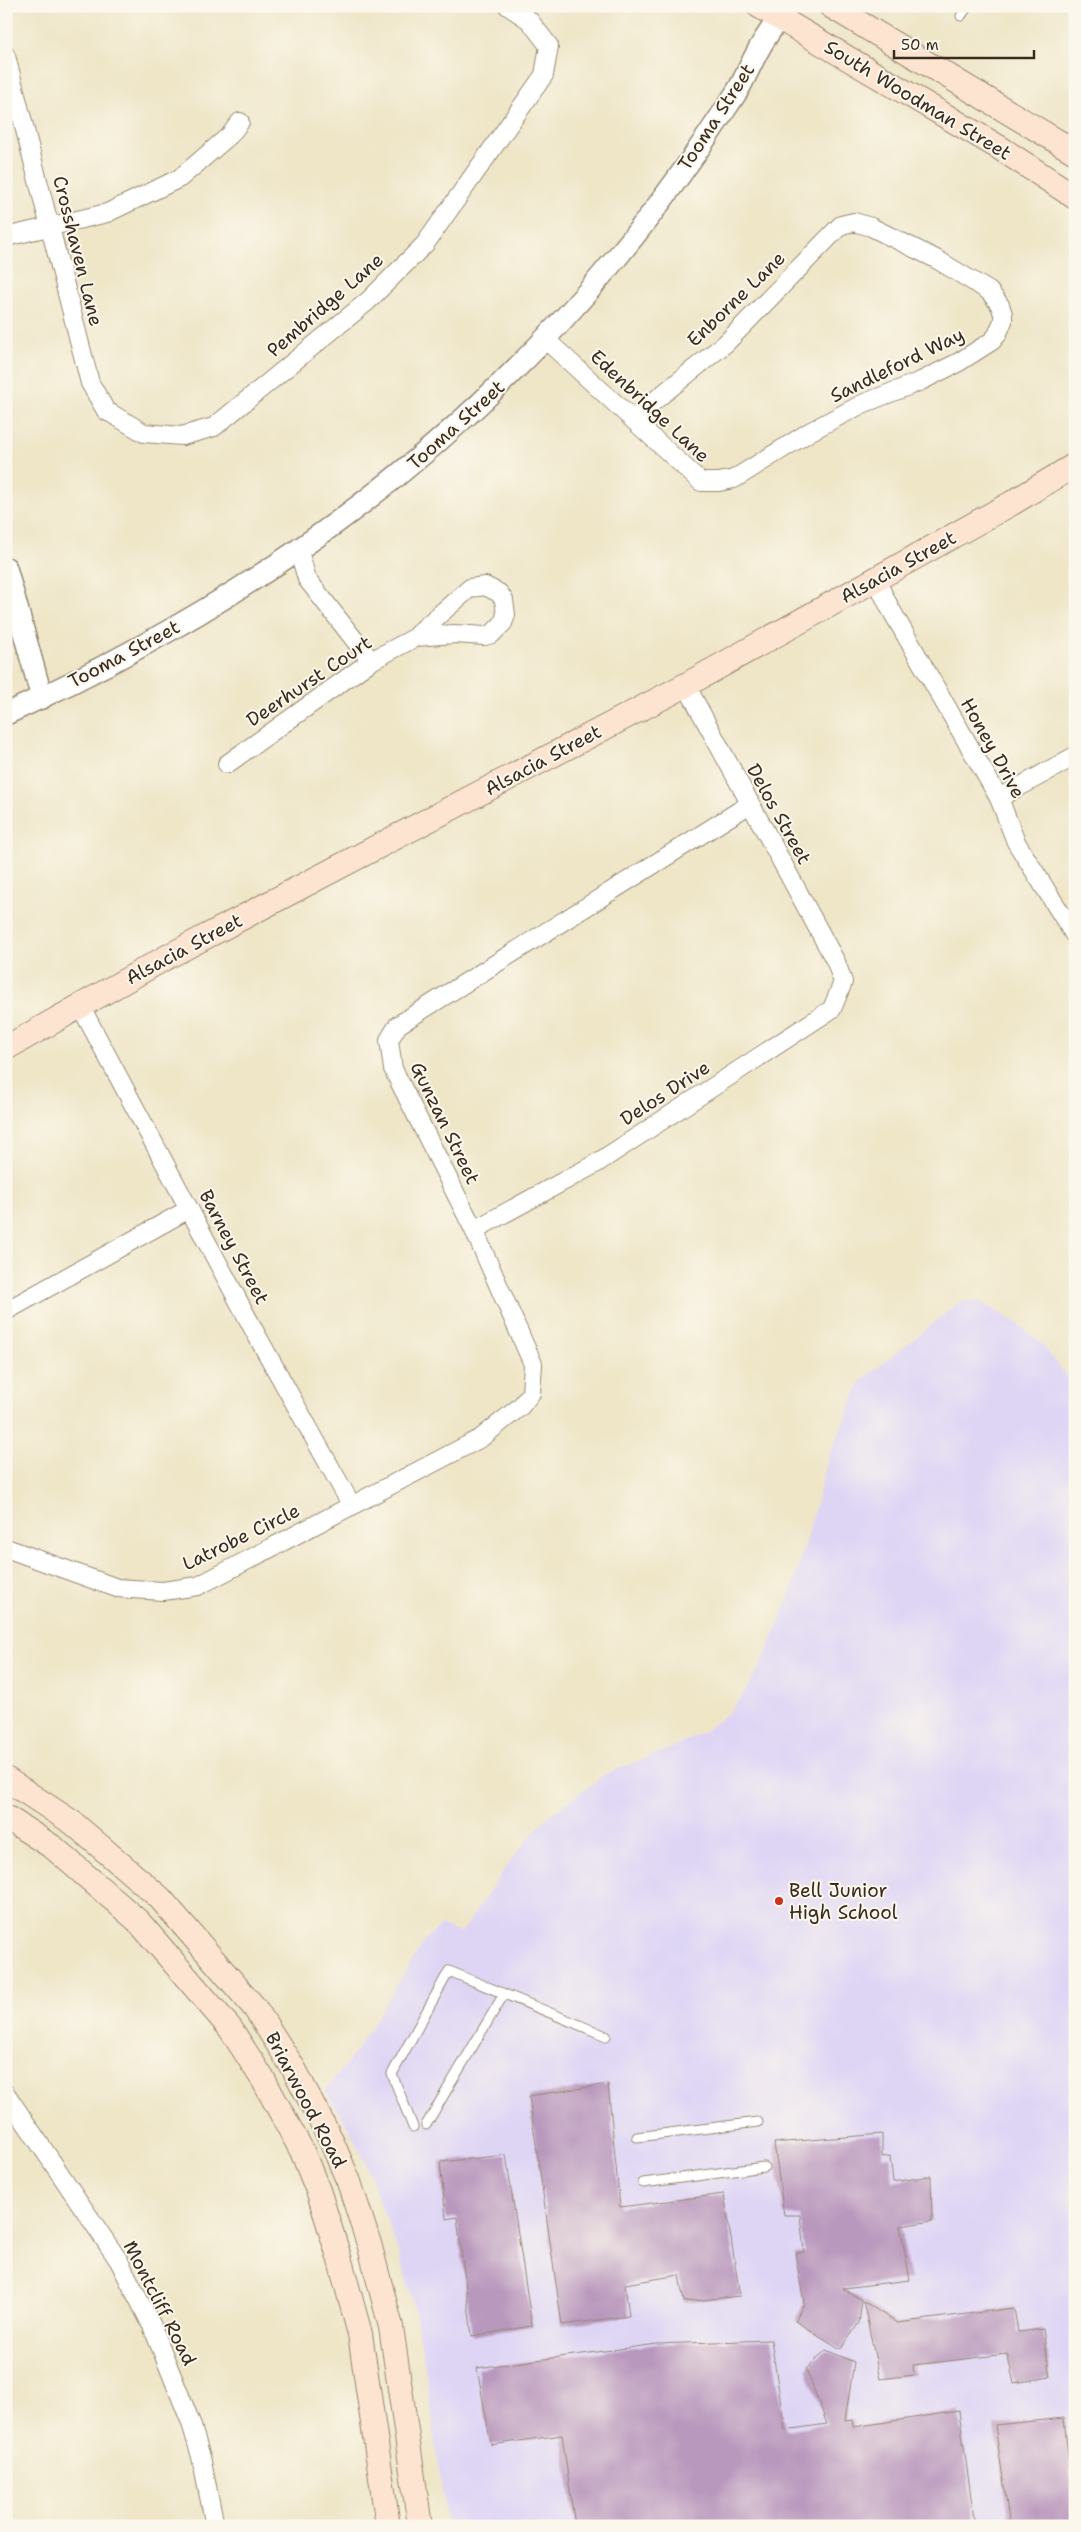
<svg xmlns="http://www.w3.org/2000/svg" width="1081" height="2532" font-family="'Shantell Sans',sans-serif">
	<rect width="100%" height="100%" fill="#fbf7ec"/>
	<filter id="ink" filterUnits="userSpaceOnUse"><feTurbulence type="fractalNoise" baseFrequency=".02" numOctaves="2"/><feDisplacementMap in="SourceGraphic" scale="10" xChannelSelector="R" yChannelSelector="G"/><feConvolveMatrix kernelMatrix="1 2 1 2 8 2 1 2 1" color-interpolation-filters="sRGB"/></filter>
	<filter id="wash" filterUnits="userSpaceOnUse"><feTurbulence type="fractalNoise" baseFrequency=".0096" numOctaves="4" result="noise"/><feDisplacementMap in="SourceGraphic" scale="20" xChannelSelector="R" yChannelSelector="G"/><feGaussianBlur stdDeviation="1.12" result="paint"/><feColorMatrix in="noise" values="0 0 0 0 0 0 0 0 0 0 0 0 0 0 0 0 0 1.4 0 .05"/><feComposite in="paint" operator="in"/></filter>
	<g filter="url(#wash)">
		<rect width="100%" height="100%" fill="#efe6c8"/>
		<path fill="#ded5f5" d="M 961,1301 L 979,1301 L 1017,1323 L 1041,1343 L 1075,1386 L 1075,2526 L 447,2526 L 426,2373 L 415,2312 L 399,2254 L 364,2160 L 348,2127 L 325,2091 L 356,2051 L 427,1937 L 442,1925 L 461,1933 L 511,1860 L 545,1819 L 605,1774 L 669,1749 L 703,1732 L 727,1714 L 741,1698 L 760,1667 L 779,1623 L 796,1577 L 829,1455 L 861,1381 Z"/>
		<g id="blocks">
			<g fill="#b998bd">
				<path d="M 608,2084 L 620,2207 L 724,2194 L 740,2296 L 684,2302 L 679,2275 L 625,2284 L 629,2316 L 562,2325 L 529,2096 Z"/>
				<path d="M 882,2134 L 882,2157 L 890,2156 L 893,2182 L 931,2176 L 932,2221 L 900,2226 L 910,2280 L 843,2288 L 862,2300 L 859,2323 L 841,2349 L 795,2321 L 804,2303 L 795,2253 L 804,2252 L 800,2215 L 784,2215 L 774,2143 Z"/>
				<path d="M 506,2155 L 532,2326 L 472,2336 L 457,2217 L 446,2219 L 440,2162 Z"/>
				<path d="M 863,2301 L 897,2323 L 1014,2308 L 1018,2332 L 1043,2329 L 1050,2377 L 1014,2383 L 1007,2354 L 913,2365 L 914,2375 L 880,2379 Z"/>
				<path d="M 771,2340 L 785,2430 L 827,2424 L 806,2369 L 826,2350 L 854,2362 L 845,2421 L 853,2420 L 854,2427 L 959,2411 L 975,2526 L 575,2526 L 562,2435 L 491,2445 L 477,2368 L 657,2344 Z"/>
				<path d="M 1064,2418 L 1075,2523 L 1010,2526 L 995,2425 Z"/>
			</g>
		</g>
	</g>
	<g filter="url(#ink)">
		<use href="#blocks" fill-opacity="0" stroke="#958873" stroke-width="1"/>
		<g fill="none" stroke-linecap="round" stroke-linejoin="round">
			<defs>
				<g id="service">
					<path d="M 961,16 L 968,6"/>
					<path d="M 426,2125 L 504,1994"/>
					<path d="M 413,2127 L 392,2074 L 449,1971 L 606,2036"/>
					<path d="M 637,2137 L 758,2122"/>
					<path d="M 643,2183 L 764,2167"/>
				</g>
				<g id="minor">
					<path d="M 6,56 L 90,383 L 106,411 L 112,414 L 144,433 L 182,436 L 214,427 L 368,301 L 425,244 L 544,75 L 549,46 L 529,20 L 508,6"/>
					<path d="M 6,237 L 107,213 L 180,178 L 230,135 L 240,122"/>
					<path d="M 546,340 L 701,482 L 719,482 L 734,479 L 811,431 L 862,404 L 921,381 L 959,362 L 992,341 L 997,335 L 1003,321 L 1003,314 L 1000,305 L 989,291 L 936,259 L 871,227 L 854,222 L 841,225 L 726,343 L 632,419"/>
					<path d="M 299,551 L 307,579 L 371,661"/>
					<path d="M 876,580 L 890,608 L 999,798 L 1016,842 L 1075,936"/>
					<path d="M 227,764 L 371,661 L 416,637 L 424,628 L 470,588 L 485,586 L 499,593 L 504,600 L 506,615 L 503,623 L 492,634 L 485,636 L 454,634 L 416,637"/>
					<path d="M 999,798 L 1075,756"/>
					<path d="M 81,1007 L 256,1334 L 352,1506"/>
					<path d="M 474,1230 L 597,1163 L 832,1009 L 843,982 L 836,962 L 686,685"/>
					<path d="M 6,1311 L 189,1209"/>
					<path d="M 6,1548 L 117,1588 L 163,1591 L 198,1586 L 481,1438 L 521,1406 L 531,1393 L 533,1364 L 474,1230 L 393,1069 L 389,1040 L 398,1025 L 750,804"/>
					<path d="M 6,2094 L 119,2261 L 152,2326 L 191,2423 L 201,2457 L 215,2526"/>
				</g>
				<g id="tertiary">
					<path d="M 6,568 L 42,698"/>
					<path d="M 6,714 C 246,604 450,461 618,256 C 661,204 701,147 738,90 C 746,76 752,61 760,47 C 768,33 778,20 787,6"/>
				</g>
				<g id="secondary">
					<path d="M 759,6 L 1000,148 L 1075,197"/>
					<path d="M 831,6 L 1075,152"/>
					<path d="M 6,1048 L 167,957 L 686,685 L 1012,503 L 1075,465"/>
					<path d="M 6,1779 L 73,1823 L 160,1898 L 255,2008 L 294,2069 L 330,2138 L 349,2182 L 370,2247 L 391,2327 L 420,2526"/>
					<path d="M 6,1817 L 54,1848 L 138,1921 L 230,2028 L 264,2081 L 302,2151 L 319,2193 L 339,2257 L 360,2334 L 388,2526"/>
				</g>
			</defs>
			<use href="#service" stroke="#958873" stroke-width="11"/>
			<use href="#minor" stroke="#958873" stroke-width="20"/>
			<use href="#tertiary" stroke="#958873" stroke-width="24"/>
			<use href="#secondary" stroke="#958873" stroke-width="26"/>
			<use href="#service" stroke="#fff" stroke-width="9"/>
			<use href="#minor" stroke="#fff" stroke-width="18"/>
			<use href="#tertiary" stroke="#fff" stroke-width="21"/>
			<use href="#secondary" stroke="#fde4d0" stroke-width="24"/>
		</g>
	</g>
	<circle fill="#c8321e" stroke="#fbf7ec" stroke-width="2" cx="779" cy="1901" r="5"/>
	<g text-anchor="middle" dominant-baseline="central" stroke-width="4" stroke-linejoin="round" paint-order="stroke">
		<g font-size="19" fill="#3b2a1e" stroke="#fbf7ec">
			<text transform="translate(918 100) rotate(31)">South Woodman Street</text>
			<text transform="translate(716 117) rotate(-57)">Tooma Street</text>
			<text transform="translate(78 251) rotate(76)">Crosshaven Lane</text>
			<text transform="translate(736 299) rotate(-44)">Enborne Lane</text>
			<text transform="translate(325 305) rotate(-41)">Pembridge Lane</text>
			<text transform="translate(897 365) rotate(-26)">Sandleford Way</text>
			<text transform="translate(650 406) rotate(43)">Edenbridge Lane</text>
			<text transform="translate(456 425) rotate(-42)">Tooma Street</text>
			<text transform="translate(898 567) rotate(-29)">Alsacia Street</text>
			<text transform="translate(124 654) rotate(-28)">Tooma Street</text>
			<text transform="translate(309 681) rotate(-34)">Deerhurst Court</text>
			<text transform="translate(993 748) rotate(61)">Honey Drive</text>
			<text transform="translate(543 760) rotate(-28)">Alsacia Street</text>
			<text transform="translate(779 814) rotate(61)">Delos Street</text>
			<text transform="translate(184 949) rotate(-28)">Alsacia Street</text>
			<text transform="translate(665 1093) rotate(-33)">Delos Drive</text>
			<text transform="translate(445 1123) rotate(64)">Gunzan Street</text>
			<text transform="translate(234 1247) rotate(62)">Barney Street</text>
			<text transform="translate(241 1537) rotate(-26)">Latrobe Circle</text>
			<text transform="translate(306 2100) rotate(62)">Briarwood Road</text>
			<text transform="translate(160 2303) rotate(63)">Montcliff Road</text>
		</g>
		<g font-size="19" fill="#3b2a1e" stroke="#fbf7ec" text-anchor="start">
			<text x="789" y="1890">Bell Junior<tspan x="789" dy="22">High School</tspan></text>
		</g>
	</g>
	<rect width="1081" height="2532" fill="none" stroke="#fbf7ec" stroke-width="25"/>
	<path d="M894 50v8h140v-8" fill="none" stroke="#3b2a1e" stroke-width="2.5"/>
	<text x="901" y="50" font-size="15" fill="#3b2a1e" stroke="#fbf7ec" stroke-width="4" paint-order="stroke">50 m</text>
</svg>
